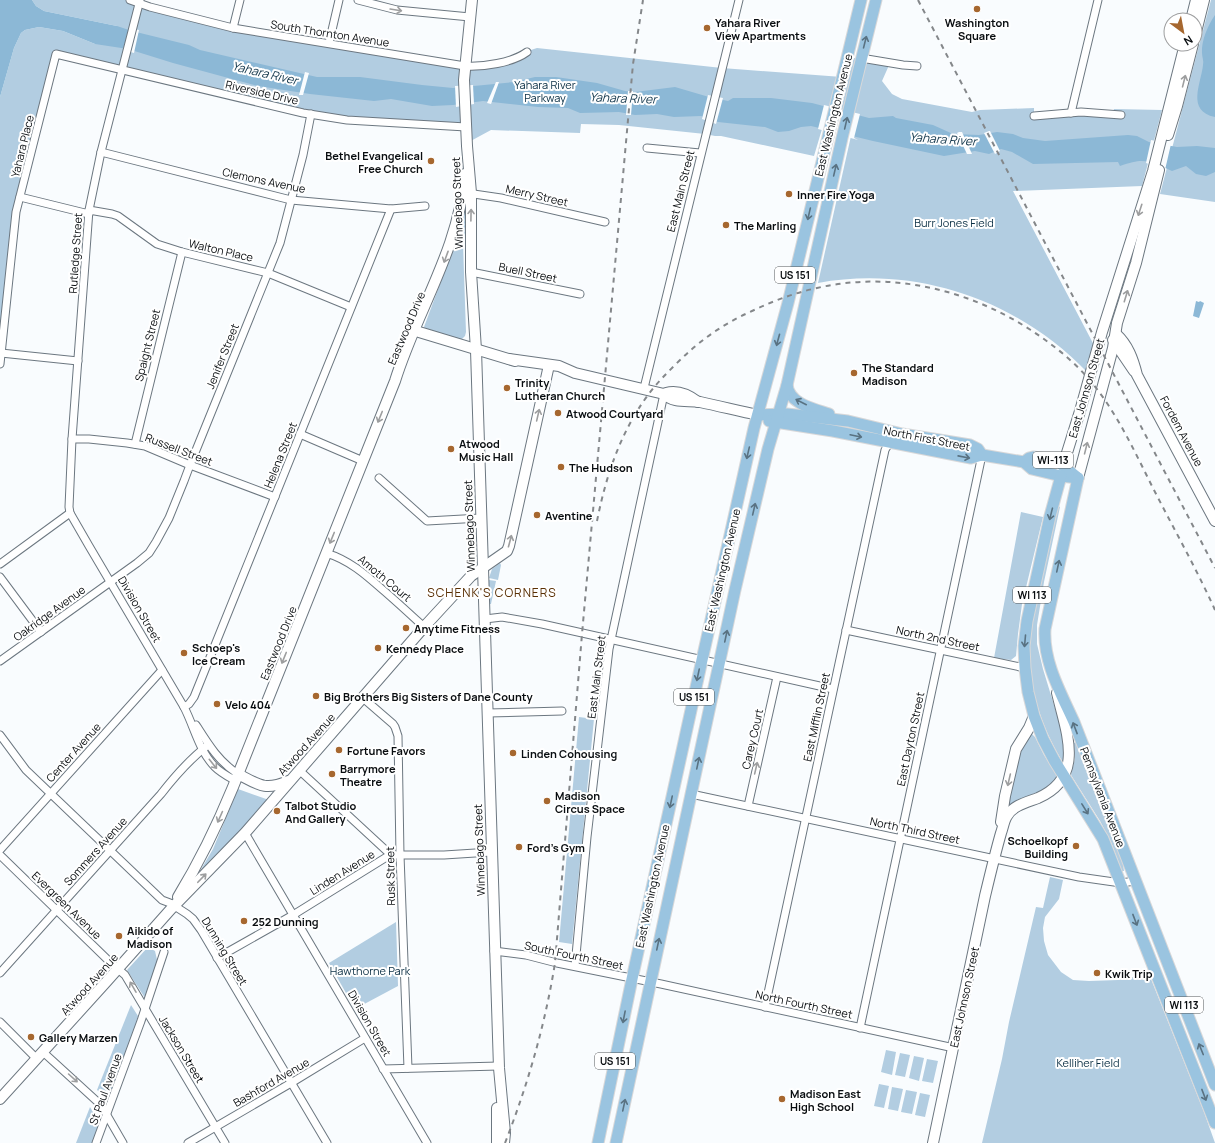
<svg xmlns="http://www.w3.org/2000/svg" width="1215" height="1143" font-family="Manrope,sans-serif">
	<rect width="100%" height="100%" fill="#f9fcfe"/>
	<g fill="#b2cde1">
		<path d="M 32,0 L 130,0 L 225,26 L 479,67 L 537,48 L 722,68 L 842,77 L 847,57 L 890,63 L 882,81 L 892,94 L 902,99 L 972,112 L 980,110 L 1034,108 L 1034,115 L 1113,114 L 1114,109 L 1162,110 L 1142,186 L 1013,191 L 1095,347 L 1087,372 C 1018,300 916,265 818,283 L 851,136 L 822,129 L 814,156 L 721,136 L 715,136 L 705,134 L 619,125 L 581,124 L 580,133 L 491,130 L 467,143 L 466,128 L 347,120 L 56,54 L 21,191 L 0,364 L 0,97 L 14,48 L 21,33 L 25,30 L 39,27 L 63,31 L 95,44 L 117,26 L 44,11 L 36,6 Z"/>
		<path d="M 1211,0 L 1215,0 L 1215,202 L 1160,194 Z"/>
		<path d="M 467,199 L 467,220 L 463,244 L 466,332 L 465,336 L 461,340 L 425,329 L 424,327 L 453,249 L 464,202 Z"/>
		<path d="M 1058,506 L 1060,507 L 1044,582 L 1037,625 L 1037,644 L 1043,669 L 1064,738 L 1064,764 C 1040,725 1025,680 1031,634 C 1033,614 1038,594 1042,574 C 1047,552 1052,529 1058,506 Z"/>
		<path d="M 1021,512 L 1043,517 L 1022,604 L 1018,634 L 1016,656 L 1011,660 L 994,658 Z"/>
		<path d="M 500,563 L 501,565 L 498,580 L 489,578 L 492,569 Z"/>
		<path d="M 489,580 L 496,581 L 491,604 L 489,604 Z"/>
		<path d="M 579,717 L 594,719 L 572,944 L 559,942 Z"/>
		<path d="M 1030,734 L 1032,734 L 1035,737 L 1044,755 L 1057,776 C 1053,788 1038,791 1027,797 C 1020,801 1012,806 1005,811 L 1021,748 Z"/>
		<path d="M 1076,742 L 1123,864 L 1124,871 L 1122,871 L 1111,842 L 1100,821 L 1071,775 L 1075,759 L 1074,743 Z"/>
		<path d="M 238,789 L 269,800 L 193,883 L 213,849 Z"/>
		<path d="M 1050,877 L 1063,880 L 1059,899 L 1045,917 L 1043,928 L 1044,941 L 1048,955 L 1061,972 L 1073,980 L 1089,981 L 1118,980 L 1149,974 L 1204,1112 L 1215,1143 L 982,1143 L 1002,1059 L 1009,1022 L 1036,907 L 1043,908 Z"/>
		<path d="M 396,922 L 398,986 L 355,1009 L 329,963 Z"/>
		<path d="M 148,947 L 155,951 L 158,964 L 145,998 L 127,970 Z"/>
		<path d="M 131,1005 L 138,1016 L 133,1039 L 109,1100 L 97,1090 Z"/>
		<path d="M 886,1050 L 896,1052 L 892,1075 L 881,1072 Z"/>
		<path d="M 900,1053 L 910,1055 L 905,1077 L 895,1075 Z"/>
		<path d="M 914,1056 L 924,1058 L 919,1081 L 909,1078 Z"/>
		<path d="M 927,1059 L 938,1061 L 933,1083 L 922,1081 Z"/>
		<path d="M 879,1084 L 889,1086 L 884,1108 L 874,1106 Z"/>
		<path d="M 892,1087 L 903,1089 L 898,1111 L 888,1109 Z"/>
		<path d="M 906,1090 L 917,1092 L 912,1114 L 901,1112 Z"/>
		<path d="M 920,1093 L 930,1095 L 925,1117 L 915,1115 Z"/>
		<path d="M 90,1107 L 100,1124 L 92,1143 L 76,1143 Z"/>
	</g>
	<g fill="#8cb8d6">
		<path d="M 0,0 L 32,0 L 36,6 L 44,11 L 117,26 L 132,31 L 189,45 L 200,50 L 317,77 L 360,77 L 422,85 L 453,88 L 514,82 L 535,77 L 556,77 L 597,83 L 625,91 L 635,92 L 675,87 L 709,97 L 728,101 L 733,98 L 771,98 L 812,103 L 869,118 L 893,116 L 896,118 L 933,125 L 953,134 L 979,135 L 997,132 L 1013,134 L 1023,138 L 1045,141 L 1128,135 L 1137,136 L 1149,142 L 1177,147 L 1197,146 L 1215,148 L 1215,172 L 1206,176 L 1196,174 L 1186,166 L 1172,171 C 1149,161 1145,157 1120,166 L 1118,162 L 1033,164 L 1012,152 L 1001,149 L 989,154 L 975,151 L 944,156 L 873,141 L 811,126 L 801,127 L 789,131 L 778,132 L 765,127 L 718,122 L 701,116 L 674,117 L 657,114 L 635,115 L 619,112 L 580,113 L 568,108 L 538,107 L 483,101 L 453,105 L 432,106 L 391,99 L 374,101 L 310,94 L 258,86 L 232,79 L 173,63 L 128,49 L 95,44 L 63,31 L 39,27 L 25,30 L 21,33 L 14,48 L 0,97 Z"/>
		<path d="M 1215,15 L 1215,117 C 1186,111 1201,84 1203,65 C 1204,61 1202,57 1202,53 C 1201,41 1208,25 1215,15 Z"/>
		<path d="M 1196,301 L 1199,302 L 1200,301 L 1204,303 L 1199,318 L 1193,316 Z"/>
	</g>
	<g fill="#f9fcfe">
		<path d="M 129,28 L 139,30 L 134,53 L 123,50 Z"/>
		<path d="M 305,72 L 309,73 L 303,95 L 299,95 Z"/>
		<path d="M 496,82 L 499,82 L 491,104 L 487,103 Z"/>
		<path d="M 473,85 L 474,104 L 456,107 L 455,86 Z"/>
		<path d="M 628,91 L 633,91 L 631,115 L 626,115 Z"/>
		<path d="M 708,95 L 723,98 L 716,124 L 702,119 Z"/>
		<path d="M 824,105 L 860,114 L 854,138 L 858,140 L 818,129 Z"/>
		<path d="M 989,131 L 990,131 L 1000,151 L 995,154 L 984,133 Z"/>
		<path d="M 959,132 L 962,132 L 972,154 L 967,154 L 957,133 Z"/>
		<path d="M 1151,140 L 1171,144 L 1165,170 L 1146,163 Z"/>
	</g>
	<g fill="none" stroke-linecap="round" stroke-linejoin="round">
		<defs>
			<g id="street">
				<path d="M 130,0 L 150,7 L 233,28 L 465,66 C 483,67 512,63 527,52"/>
				<path d="M 140,0 L 101,152 L 89,210 L 72,439 L 69,507 L 70,513 L 89,546 L 184,707 C 194,726 199,751 215,767 C 221,773 229,777 236,781"/>
				<path d="M 358,0 L 397,10 L 470,17"/>
				<path d="M 233,28 L 240,0"/>
				<path d="M 329,43 L 339,0"/>
				<path d="M 861,58 L 903,65 L 917,66"/>
				<path d="M 1071,113 L 1098,0"/>
				<path d="M 1034,116 L 1081,112 L 1121,115"/>
				<path d="M 647,148 L 700,153"/>
				<path d="M 101,152 L 291,200 L 391,209 L 425,206"/>
				<path d="M 467,193 L 501,198 L 605,222"/>
				<path d="M 20,197 L 89,214"/>
				<path d="M 89,210 L 112,214 L 118,216 L 157,244 L 182,252 L 268,273 L 351,307"/>
				<path d="M 471,272 L 580,294"/>
				<path d="M 1,353 L 78,361"/>
				<path d="M 0,364 L 16,212 L 56,54 L 303,113 L 347,120 L 466,127"/>
				<path d="M 644,388 L 739,0"/>
				<path d="M 300,434 L 363,461"/>
				<path d="M 72,439 L 89,439 L 127,443 L 145,446 L 190,465 L 275,497"/>
				<path d="M 135,444 L 182,252"/>
				<path d="M 379,478 L 427,521 L 481,518"/>
				<path d="M 326,553 C 349,560 365,574 383,590 C 397,602 411,615 424,627"/>
				<path d="M 0,564 L 70,513"/>
				<path d="M 0,577 L 41,632"/>
				<path d="M 485,619 L 502,617 L 542,624 L 833,689"/>
				<path d="M 846,630 L 1025,668"/>
				<path d="M 0,661 L 137,563 L 149,553 L 156,542 L 169,518 L 184,481 L 190,465 L 280,243 L 303,155 L 311,114"/>
				<path d="M 363,698 L 393,724 L 395,727 L 398,736 L 400,855 L 408,1068"/>
				<path d="M 184,707 L 189,704 L 194,697 L 391,209"/>
				<path d="M 488,713 L 562,711"/>
				<path d="M 196,725 C 208,744 219,762 238,774"/>
				<path d="M 0,735 L 26,770 L 162,900 L 170,903 L 187,914 L 193,919 L 201,930 L 327,1143"/>
				<path d="M 299,770 L 391,855"/>
				<path d="M 691,794 L 1079,877 L 1121,883 L 1135,881"/>
				<path d="M 748,806 L 777,677"/>
				<path d="M 245,833 L 427,1143"/>
				<path d="M 0,850 L 162,670"/>
				<path d="M 0,855 L 111,963 L 125,975 L 225,1143"/>
				<path d="M 494,951 L 526,955 L 557,963 L 661,984 L 954,1048"/>
				<path d="M 217,958 L 293,915 L 385,858 L 391,855 L 444,855 L 491,852"/>
				<path d="M 575,966 L 587,837 L 609,649 L 664,394"/>
				<path d="M 0,973 L 161,794 C 175,776 190,759 208,745"/>
				<path d="M 765,1007 L 885,450 L 891,440"/>
				<path d="M 0,1022 L 37,1059"/>
				<path d="M 860,1028 L 982,455"/>
				<path d="M 43,1052 L 101,1105 L 123,1143"/>
				<path d="M 383,1069 L 499,1066"/>
				<path d="M 96,1143 L 141,1021 L 164,952"/>
				<path d="M 188,1143 L 291,1083 L 365,1038"/>
			</g>
			<g id="secondary">
				<path d="M 472,0 L 464,80 L 467,146 L 471,193 L 471,272 L 476,350 L 499,1068 L 505,1133 L 504,1143"/>
				<path d="M 1191,20 L 1196,0"/>
				<path d="M 1195,36 L 1204,0"/>
				<path d="M 1168,135 L 1177,106 L 1193,44"/>
				<path d="M 419,332 L 515,361"/>
				<path d="M 1116,334 C 1128,345 1133,359 1137,375 L 1215,521"/>
				<path d="M 1113,340 L 1134,371"/>
				<path d="M 509,359 L 559,366 L 575,373 L 664,394 C 674,404 688,400 700,402 C 719,406 739,411 758,415"/>
				<path d="M 666,393 C 677,390 689,395 698,402"/>
				<path d="M 1061,472 L 1080,411 L 1102,332 L 1153,171 L 1185,44"/>
				<path d="M 1078,478 L 1113,348 L 1117,323 L 1136,263 L 1159,170"/>
				<path d="M 238,774 C 259,785 265,791 288,781"/>
				<path d="M 1001,822 L 1005,796 L 1016,749 L 1029,728 L 1034,716"/>
				<path d="M 178,897 C 200,861 217,826 233,787 L 395,381 C 417,310 459,250 465,174"/>
				<path d="M 0,1099 L 107,981 L 171,909 L 245,833 L 424,627 L 471,576 L 507,551 L 509,546 L 549,365"/>
				<path d="M 497,1108 L 497,1143"/>
				<path d="M 933,1143 L 985,896 C 990,875 995,854 1001,833 C 1003,828 1004,820 1007,816 C 1013,805 1028,802 1038,798 C 1086,777 1066,732 1057,693"/>
			</g>
			<g id="primary">
				<path d="M 787,385 C 789,404 814,409 829,414"/>
				<path d="M 758,415 L 787,414 L 848,421 L 902,434 L 970,445 L 978,449 L 982,455"/>
				<path d="M 769,421 L 833,431 L 971,458 L 982,455"/>
				<path d="M 982,455 L 1024,462 L 1032,469 L 1061,476 L 1078,478"/>
				<path d="M 1024,462 L 1029,458 L 1033,457 L 1057,461 L 1078,478"/>
				<path d="M 1061,476 L 1050,516 L 1027,621 L 1024,646 L 1025,668 L 1028,692 L 1034,716 L 1043,739 L 1054,760 L 1103,839 L 1215,1123"/>
				<path d="M 1078,478 L 1045,629 C 1043,662 1061,693 1074,722 L 1215,1085"/>
				<path d="M 598,1143 L 632,979 L 702,660 L 754,428 L 788,303 L 861,0"/>
				<path d="M 616,1143 L 735,590 L 768,449 L 787,385 L 842,138 L 876,0"/>
			</g>
		</defs>
		<use href="#street" stroke="#6c7780" stroke-width="9"/>
		<use href="#secondary" stroke="#6c7780" stroke-width="12"/>
		<use href="#primary" stroke="#d8d8d9" stroke-width="13"/>
		<use href="#street" stroke="#fff" stroke-width="7"/>
		<use href="#secondary" stroke="#fff" stroke-width="10"/>
		<use href="#primary" stroke="#9ac4e0" stroke-width="11"/>
		<g stroke="#84878a" stroke-width="2" stroke-dasharray="5 5" stroke-linecap="butt">
			<path d="M 918,0 L 1215,568"/>
			<path d="M 597,521 C 606,476 620,433 648,395 C 656,384 665,375 675,365 C 699,341 721,325 752,311 C 773,301 794,293 817,288 C 907,267 1001,299 1069,359 C 1110,395 1131,445 1155,492 C 1175,531 1197,570 1215,610"/>
			<path d="M 505,1143 C 528,1084 545,1025 555,963 L 582,634 L 633,64 L 643,0"/>
		</g>
	</g>
	<defs><path id="oneway-shaft" d="M-6 0H5M1.5-3L5.5 0L1.5 3" fill="none" stroke-width="1.6" stroke-linecap="round" stroke-linejoin="round"/></defs>
	<g stroke="#9d9e9f">
		<use href="#oneway-shaft" transform="translate(396 10) rotate(9)"/>
		<use href="#oneway-shaft" transform="translate(1184 81) rotate(-76)"/>
		<use href="#oneway-shaft" transform="translate(1140 210) rotate(108)"/>
		<use href="#oneway-shaft" transform="translate(471 215) rotate(-89)"/>
		<use href="#oneway-shaft" transform="translate(446 257) rotate(110)"/>
		<use href="#oneway-shaft" transform="translate(1126 296) rotate(-73)"/>
		<use href="#oneway-shaft" transform="translate(538 415) rotate(-77)"/>
		<use href="#oneway-shaft" transform="translate(380 417) rotate(112)"/>
		<use href="#oneway-shaft" transform="translate(1086 448) rotate(-76)"/>
		<use href="#oneway-shaft" transform="translate(332 538) rotate(112)"/>
		<use href="#oneway-shaft" transform="translate(510 541) rotate(-75)"/>
		<use href="#oneway-shaft" transform="translate(284 658) rotate(112)"/>
		<use href="#oneway-shaft" transform="translate(213 764) rotate(51)"/>
		<use href="#oneway-shaft" transform="translate(756 768) rotate(-77)"/>
		<use href="#oneway-shaft" transform="translate(1009 780) rotate(103)"/>
		<use href="#oneway-shaft" transform="translate(220 817) rotate(114)"/>
		<use href="#oneway-shaft" transform="translate(202 878) rotate(-46)"/>
		<use href="#oneway-shaft" transform="translate(133 987) rotate(-120)"/>
		<use href="#oneway-shaft" transform="translate(73 1078) rotate(42)"/>
	</g>
	<g stroke="#597282">
		<use href="#oneway-shaft" transform="translate(865 42) rotate(-76)"/>
		<use href="#oneway-shaft" transform="translate(846 123) rotate(-77)"/>
		<use href="#oneway-shaft" transform="translate(835 170) rotate(-77)"/>
		<use href="#oneway-shaft" transform="translate(809 214) rotate(103)"/>
		<use href="#oneway-shaft" transform="translate(778 340) rotate(105)"/>
		<use href="#oneway-shaft" transform="translate(801 402) rotate(-153)"/>
		<use href="#oneway-shaft" transform="translate(856 436) rotate(12)"/>
		<use href="#oneway-shaft" transform="translate(748 453) rotate(103)"/>
		<use href="#oneway-shaft" transform="translate(964 457) rotate(11)"/>
		<use href="#oneway-shaft" transform="translate(754 509) rotate(-77)"/>
		<use href="#oneway-shaft" transform="translate(1051 514) rotate(104)"/>
		<use href="#oneway-shaft" transform="translate(1058 566) rotate(-78)"/>
		<use href="#oneway-shaft" transform="translate(726 636) rotate(-78)"/>
		<use href="#oneway-shaft" transform="translate(1025 641) rotate(95)"/>
		<use href="#oneway-shaft" transform="translate(698 675) rotate(102)"/>
		<use href="#oneway-shaft" transform="translate(1075 728) rotate(-111)"/>
		<use href="#oneway-shaft" transform="translate(698 763) rotate(-78)"/>
		<use href="#oneway-shaft" transform="translate(671 802) rotate(102)"/>
		<use href="#oneway-shaft" transform="translate(1085 809) rotate(58)"/>
		<use href="#oneway-shaft" transform="translate(1135 920) rotate(69)"/>
		<use href="#oneway-shaft" transform="translate(658 944) rotate(-78)"/>
		<use href="#oneway-shaft" transform="translate(624 1017) rotate(101)"/>
		<use href="#oneway-shaft" transform="translate(1201 1049) rotate(-112)"/>
		<use href="#oneway-shaft" transform="translate(1204 1095) rotate(69)"/>
		<use href="#oneway-shaft" transform="translate(624 1105) rotate(-78)"/>
	</g>
	<g fill="#a6672f" stroke="#fff" stroke-width="1.5">
		<circle cx="977" cy="9" r="4"/>
		<circle cx="707" cy="28" r="4"/>
		<circle cx="431" cy="161" r="4"/>
		<circle cx="789" cy="194" r="4"/>
		<circle cx="726" cy="225" r="4"/>
		<circle cx="854" cy="373" r="4"/>
		<circle cx="507" cy="388" r="4"/>
		<circle cx="558" cy="413" r="4"/>
		<circle cx="451" cy="449" r="4"/>
		<circle cx="561" cy="467" r="4"/>
		<circle cx="537" cy="515" r="4"/>
		<circle cx="406" cy="628" r="4"/>
		<circle cx="378" cy="648" r="4"/>
		<circle cx="184" cy="653" r="4"/>
		<circle cx="316" cy="696" r="4"/>
		<circle cx="217" cy="704" r="4"/>
		<circle cx="339" cy="750" r="4"/>
		<circle cx="513" cy="753" r="4"/>
		<circle cx="332" cy="774" r="4"/>
		<circle cx="547" cy="801" r="4"/>
		<circle cx="277" cy="811" r="4"/>
		<circle cx="1076" cy="846" r="4"/>
		<circle cx="519" cy="847" r="4"/>
		<circle cx="244" cy="921" r="4"/>
		<circle cx="119" cy="936" r="4"/>
		<circle cx="1097" cy="973" r="4"/>
		<circle cx="31" cy="1037" r="4"/>
		<circle cx="782" cy="1099" r="4"/>
	</g>
	<g text-anchor="middle" dominant-baseline="central" stroke-width="4" stroke-linejoin="round" paint-order="stroke">
		<g fill="#fff" stroke="#535658" stroke-width="1">
			<rect x="775" y="267" width="40" height="16" rx="3"/>
			<rect x="1033" y="452" width="40" height="16" rx="3"/>
			<rect x="1013" y="587" width="38" height="16" rx="3"/>
			<rect x="674" y="689" width="40" height="16" rx="3"/>
			<rect x="1165" y="997" width="38" height="16" rx="3"/>
			<rect x="595" y="1053" width="40" height="16" rx="3"/>
		</g>
		<g font-size="10" font-weight="bold" fill="#090d10">
			<text x="795" y="275">US 151</text>
			<text x="1053" y="460">WI-113</text>
			<text x="1032" y="595">WI 113</text>
			<text x="694" y="697">US 151</text>
			<text x="1184" y="1005">WI 113</text>
			<text x="615" y="1061">US 151</text>
		</g>
		<g font-size="11" font-weight="bold" fill="#090d10" stroke="#fff" text-anchor="start">
			<text x="715" y="22">Yahara River<tspan x="715" dy="13">View Apartments</tspan></text>
			<text x="977" y="22" text-anchor="middle">Washington<tspan x="977" dy="13">Square</tspan></text>
			<text x="423" y="155" text-anchor="end">Bethel Evangelical<tspan x="423" dy="13">Free Church</tspan></text>
			<text x="797" y="194">Inner Fire Yoga</text>
			<text x="734" y="225">The Marling</text>
			<text x="862" y="367">The Standard<tspan x="862" dy="13">Madison</tspan></text>
			<text x="515" y="382">Trinity<tspan x="515" dy="13">Lutheran Church</tspan></text>
			<text x="566" y="413">Atwood Courtyard</text>
			<text x="459" y="443">Atwood<tspan x="459" dy="13">Music Hall</tspan></text>
			<text x="569" y="467">The Hudson</text>
			<text x="545" y="515">Aventine</text>
			<text x="414" y="628">Anytime Fitness</text>
			<text x="192" y="647">Schoep's<tspan x="192" dy="13">Ice Cream</tspan></text>
			<text x="386" y="648">Kennedy Place</text>
			<text x="324" y="696">Big Brothers Big Sisters of Dane County</text>
			<text x="225" y="704">Velo 404</text>
			<text x="347" y="750">Fortune Favors</text>
			<text x="521" y="753">Linden Cohousing</text>
			<text x="340" y="768">Barrymore<tspan x="340" dy="13">Theatre</tspan></text>
			<text x="555" y="795">Madison<tspan x="555" dy="13">Circus Space</tspan></text>
			<text x="285" y="805">Talbot Studio<tspan x="285" dy="13">And Gallery</tspan></text>
			<text x="1068" y="840" text-anchor="end">Schoelkopf<tspan x="1068" dy="13">Building</tspan></text>
			<text x="527" y="847">Ford's Gym</text>
			<text x="252" y="921">252 Dunning</text>
			<text x="127" y="930">Aikido of<tspan x="127" dy="13">Madison</tspan></text>
			<text x="1105" y="973">Kwik Trip</text>
			<text x="39" y="1037">Gallery Marzen</text>
			<text x="790" y="1093">Madison East<tspan x="790" dy="13">High School</tspan></text>
		</g>
		<g font-size="11" fill="#090d10" stroke="#fff">
			<text transform="translate(330 33) rotate(9)">South Thornton Avenue</text>
			<text transform="translate(262 92) rotate(13)">Riverside Drive</text>
			<text transform="translate(833 115) rotate(-76)">East Washington Avenue</text>
			<text transform="translate(22 146) rotate(-76)">Yahara Place</text>
			<text transform="translate(264 180) rotate(12)">Clemons Avenue</text>
			<text transform="translate(680 191) rotate(-76)">East Main Street</text>
			<text transform="translate(537 195) rotate(13)">Merry Street</text>
			<text transform="translate(457 203) rotate(-92)">Winnebago Street</text>
			<text transform="translate(221 250) rotate(13)">Walton Place</text>
			<text transform="translate(75 253) rotate(-86)">Rutledge Street</text>
			<text transform="translate(528 272) rotate(12)">Buell Street</text>
			<text transform="translate(406 328) rotate(-67)">Eastwood Drive</text>
			<text transform="translate(147 345) rotate(-76)">Spaight Street</text>
			<text transform="translate(222 356) rotate(-68)">Jenifer Street</text>
			<text transform="translate(1086 388) rotate(-74)">East Johnson Street</text>
			<text transform="translate(1182 431) rotate(62)">Fordem Avenue</text>
			<text transform="translate(927 438) rotate(11)">North First Street</text>
			<text transform="translate(179 449) rotate(21)">Russell Street</text>
			<text transform="translate(280 455) rotate(-68)">Helena Street</text>
			<text transform="translate(469 526) rotate(-92)">Winnebago Street</text>
			<text transform="translate(722 570) rotate(-77)">East Washington Avenue</text>
			<text transform="translate(385 578) rotate(40)">Amoth Court</text>
			<text transform="translate(140 609) rotate(60)">Division Street</text>
			<text transform="translate(49 613) rotate(-36)">Oakridge Avenue</text>
			<text transform="translate(938 638) rotate(12)">North 2nd Street</text>
			<text transform="translate(278 643) rotate(-68)">Eastwood Drive</text>
			<text transform="translate(596 677) rotate(-83)">East Main Street</text>
			<text transform="translate(816 717) rotate(-78)">East Mifflin Street</text>
			<text transform="translate(752 739) rotate(-77)">Carey Court</text>
			<text transform="translate(910 739) rotate(-78)">East Dayton Street</text>
			<text transform="translate(306 744) rotate(-48)">Atwood Avenue</text>
			<text transform="translate(73 752) rotate(-48)">Center Avenue</text>
			<text transform="translate(1103 797) rotate(69)">Pennsylvania Avenue</text>
			<text transform="translate(915 830) rotate(12)">North Third Street</text>
			<text transform="translate(479 850) rotate(-92)">Winnebago Street</text>
			<text transform="translate(95 851) rotate(-48)">Sommers Avenue</text>
			<text transform="translate(342 872) rotate(-32)">Linden Avenue</text>
			<text transform="translate(390 876) rotate(-91)">Rusk Street</text>
			<text transform="translate(652 886) rotate(-78)">East Washington Avenue</text>
			<text transform="translate(67 905) rotate(44)">Evergreen Avenue</text>
			<text transform="translate(225 951) rotate(59)">Dunning Street</text>
			<text transform="translate(574 955) rotate(12)">South Fourth Street</text>
			<text transform="translate(89 984) rotate(-48)">Atwood Avenue</text>
			<text transform="translate(964 997) rotate(-78)">East Johnson Street</text>
			<text transform="translate(804 1004) rotate(12)">North Fourth Street</text>
			<text transform="translate(370 1023) rotate(60)">Division Street</text>
			<text transform="translate(182 1049) rotate(59)">Jackson Street</text>
			<text transform="translate(271 1082) rotate(-30)">Bashford Avenue</text>
			<text transform="translate(105 1089) rotate(-70)">St Paul Avenue</text>
		</g>
		<g font-size="11" fill="#092e43" stroke="#fff">
			<text x="545" y="84">Yahara River<tspan x="545" dy="13">Parkway</tspan></text>
			<text x="954" y="222">Burr Jones Field</text>
			<text x="370" y="970">Hawthorne Park</text>
			<text x="1088" y="1062">Kelliher Field</text>
		</g>
		<g font-size="12" font-style="italic" fill="#103449" stroke="#fff">
			<text transform="translate(265 73) rotate(13)">Yahara River</text>
			<text transform="translate(623 98) rotate(2)">Yahara River</text>
			<text transform="translate(943 139) rotate(4)">Yahara River</text>
		</g>
		<g font-size="12" letter-spacing="1" fill="#5a3005" stroke="#fff">
			<text x="492" y="592">SCHENK'S CORNERS</text>
		</g>
	</g>
	<g transform="translate(1183 32) rotate(148)"><circle r="19" fill="#ffffff" stroke="#9d9e9f"/>
	<path d="M0-3L7 15L0 10L-7 15Z" fill="#a6672f"/>
	<text y="-6" font-size="11" font-weight="bold" text-anchor="middle" fill="#090d10">N</text>
	</g>
</svg>
